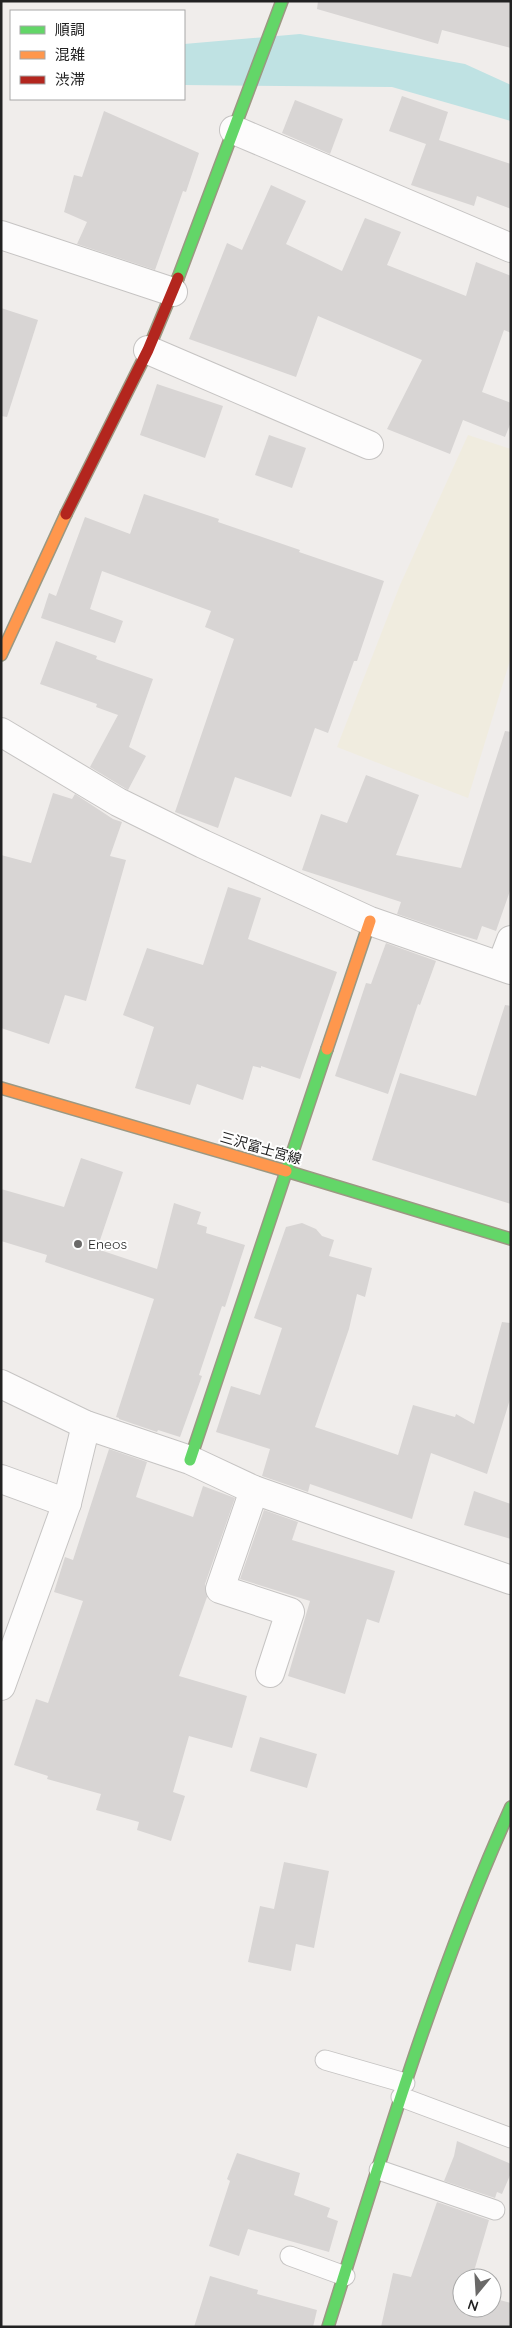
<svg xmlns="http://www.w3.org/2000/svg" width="512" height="2328" font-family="Quicksand,'Noto Sans JP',sans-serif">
	<rect width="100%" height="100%" fill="#f0edeb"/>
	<path fill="#f0ecdf" d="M 468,435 L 511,449 L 511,657 L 468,798 L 337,747 L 400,585 Z"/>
	<path fill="#bfe2e3" d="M 300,34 L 465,64 L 511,85 L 511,121 L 392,87 L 184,85 L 184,44 Z"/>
	<g fill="#d8d5d4">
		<path d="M 318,1 L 511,1 L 511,48 L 442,30 L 438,44 L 317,9 Z"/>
		<path d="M 402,96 L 448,112 L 439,140 L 511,164 L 511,209 L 477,196 L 474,206 L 411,185 L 426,144 L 389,131 Z"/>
		<path d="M 295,100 L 343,119 L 330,154 L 282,133 Z"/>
		<path d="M 104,111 L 199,153 L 186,192 L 183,191 L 155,270 L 77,244 L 87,222 L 64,212 L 74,175 L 82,177 Z"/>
		<path d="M 271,185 L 306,201 L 286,244 L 342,271 L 365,218 L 401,232 L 387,265 L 466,296 L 476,262 L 511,276 L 511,333 L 504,330 L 482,392 L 511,403 L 511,422 L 505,437 L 463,420 L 450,454 L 387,429 L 422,360 L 318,316 L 296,377 L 189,339 L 227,243 L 242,250 Z"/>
		<path d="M 1,308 L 38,320 L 7,417 L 1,416 Z"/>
		<path d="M 157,384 L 223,406 L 205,458 L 140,435 Z"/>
		<path d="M 269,435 L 306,448 L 292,488 L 255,475 Z"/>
		<path d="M 144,494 L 219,519 L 218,522 L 300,550 L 299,552 L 384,581 L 357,661 L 354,661 L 328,733 L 315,728 L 291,797 L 235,777 L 218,828 L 175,812 L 234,639 L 205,627 L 211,611 L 102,571 L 90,609 L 123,621 L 115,643 L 41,618 L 49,593 L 56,596 L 85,517 L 130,534 Z"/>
		<path d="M 56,641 L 97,656 L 96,659 L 153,679 L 129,747 L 146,756 L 128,790 L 90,767 L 118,715 L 96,707 L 97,704 L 40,684 Z"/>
		<path d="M 505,731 L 511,732 L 511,888 L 496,931 L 482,926 L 477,940 L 447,931 L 397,914 L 401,902 L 302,870 L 321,814 L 347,823 L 366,775 L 419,795 L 396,855 L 461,868 Z"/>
		<path d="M 53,793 L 72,799 L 75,794 L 113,819 L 122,822 L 110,856 L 126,860 L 86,1001 L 65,995 L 49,1044 L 1,1028 L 1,855 L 31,863 Z"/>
		<path d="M 228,887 L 261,898 L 248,939 L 337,972 L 300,1079 L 261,1066 L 261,1068 L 253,1066 L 243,1100 L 197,1084 L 190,1105 L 135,1088 L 154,1027 L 123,1015 L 147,948 L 203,965 Z"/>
		<path d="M 386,943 L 436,961 L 420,1005 L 418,1004 L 388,1094 L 335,1076 L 366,983 L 371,984 Z"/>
		<path d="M 505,1005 L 511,1006 L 511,1204 L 372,1160 L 400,1073 L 476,1096 Z"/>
		<path d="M 81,1158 L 123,1172 L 97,1249 L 157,1269 L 174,1203 L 201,1212 L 197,1224 L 207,1227 L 206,1233 L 245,1245 L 225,1307 L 222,1306 L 199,1375 L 202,1376 L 180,1437 L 158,1430 L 157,1432 L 119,1419 L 119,1418 L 116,1417 L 154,1299 L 45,1262 L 47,1255 L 1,1241 L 1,1189 L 64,1207 Z"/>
		<path d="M 302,1223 L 316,1229 L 322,1236 L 334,1240 L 329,1256 L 372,1268 L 365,1297 L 357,1294 L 349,1329 L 315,1427 L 398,1455 L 413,1405 L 455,1417 L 456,1414 L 474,1424 L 502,1322 L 511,1323 L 511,1396 L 487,1474 L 431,1453 L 412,1519 L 310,1484 L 308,1492 L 262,1476 L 270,1449 L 216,1432 L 231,1386 L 260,1395 L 282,1328 L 254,1318 L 286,1227 Z"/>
		<path d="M 109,1449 L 147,1462 L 136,1497 L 193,1517 L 203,1486 L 235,1498 L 205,1584 L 207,1597 L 179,1676 L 247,1696 L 232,1748 L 189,1736 L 173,1792 L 185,1796 L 171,1841 L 137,1830 L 139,1822 L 96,1810 L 101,1794 L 47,1779 L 48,1776 L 14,1765 L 36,1699 L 48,1703 L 83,1601 L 54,1592 L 65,1557 L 73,1560 Z"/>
		<path d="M 474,1491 L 511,1504 L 511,1539 L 464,1525 Z"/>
		<path d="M 264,1510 L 298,1522 L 292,1540 L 395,1571 L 379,1623 L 367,1619 L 345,1694 L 288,1676 L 310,1601 L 240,1579 Z"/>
		<path d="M 260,1737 L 317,1754 L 307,1788 L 250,1771 Z"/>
		<path d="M 284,1862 L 329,1871 L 314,1948 L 296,1944 L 291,1971 L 248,1962 L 260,1906 L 274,1909 Z"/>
		<path d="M 457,2141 L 511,2164 L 511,2173 L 502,2194 L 497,2192 L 495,2198 L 444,2181 L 454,2156 Z"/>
		<path d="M 237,2153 L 300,2173 L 294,2195 L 330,2208 L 327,2217 L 338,2221 L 329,2252 L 248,2229 L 239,2256 L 209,2246 L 230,2181 L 227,2179 Z"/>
		<path d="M 437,2202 L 489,2220 L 472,2278 L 462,2278 L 462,2308 L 492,2308 L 492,2298 L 511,2303 L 511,2327 L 381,2327 L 393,2273 L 411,2277 Z"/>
		<path d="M 210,2276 L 258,2290 L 257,2294 L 317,2310 L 313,2327 L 194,2327 Z"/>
	</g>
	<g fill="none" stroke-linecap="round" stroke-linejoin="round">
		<defs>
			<g id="lane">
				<path d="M 325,2060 L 405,2083"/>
				<path d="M 401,2097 L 511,2138"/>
				<path d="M 379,2170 L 495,2210"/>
				<path d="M 290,2256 L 345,2276"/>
			</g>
			<g id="street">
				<path d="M 234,130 L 511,248"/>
				<path d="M 1,235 L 173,292"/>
				<path d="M 148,350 L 369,445"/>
				<path d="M 1,732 L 118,802 L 203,844 L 370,921 L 511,970"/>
				<path d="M 501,966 L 511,940"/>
				<path d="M 1,1384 L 86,1425 L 190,1460 L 254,1490 L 511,1580"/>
				<path d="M 1,1479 L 67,1503"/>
				<path d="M 254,1490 L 220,1589 L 290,1612 L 270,1673"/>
				<path d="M 1,1686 L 67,1503 L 86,1425"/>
			</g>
			<g id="fast">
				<path d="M 178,278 L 282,1"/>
				<path d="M 286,1171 L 511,1239"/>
				<path d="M 190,1460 L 327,1049"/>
				<path d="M 328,2327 C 383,2152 435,1975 511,1807"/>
			</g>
			<g id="slow">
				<path d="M 1,655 L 66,514"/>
				<path d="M 327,1049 L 370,921"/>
				<path d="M 1,1088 L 286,1171"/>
			</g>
			<path id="jam" d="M 66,514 L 148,350 L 178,278"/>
		</defs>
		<use href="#lane" stroke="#c6c4c3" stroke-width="21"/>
		<use href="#street" stroke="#c6c4c3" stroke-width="30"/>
		<use href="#fast" stroke="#9b9882" stroke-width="14"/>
		<use href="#slow" stroke="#9b9882" stroke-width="14"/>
		<use href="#jam" stroke="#9b9882" stroke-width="14"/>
		<use href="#lane" stroke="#fdfcfc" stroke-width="19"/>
		<use href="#street" stroke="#fdfcfc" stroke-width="28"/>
		<use href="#fast" stroke="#63d668" stroke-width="11"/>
		<use href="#slow" stroke="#ff974d" stroke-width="11"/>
		<use href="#jam" stroke="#b3261e" stroke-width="11"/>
	</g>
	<circle fill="#6a6968" stroke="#fff" stroke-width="2" cx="78" cy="1244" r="5"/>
	<g text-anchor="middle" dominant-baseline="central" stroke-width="4" stroke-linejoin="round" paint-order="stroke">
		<g font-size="14" fill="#222" stroke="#fff">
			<text transform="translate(261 1148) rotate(16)">三沢富士宮線</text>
		</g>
		<g font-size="14" fill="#222" stroke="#fff" text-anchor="start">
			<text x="88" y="1244">Eneos</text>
		</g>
	</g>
	<rect width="512" height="2328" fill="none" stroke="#222222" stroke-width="5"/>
	<rect x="10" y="10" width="175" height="90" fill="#ffffff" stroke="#a7a7a7"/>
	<rect x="20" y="26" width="25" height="8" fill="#63d668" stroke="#a7a7a7"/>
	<text x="55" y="35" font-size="15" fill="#222222">順調</text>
	<rect x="20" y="51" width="25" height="8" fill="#ff974d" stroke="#a7a7a7"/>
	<text x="55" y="60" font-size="15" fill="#222222">混雑</text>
	<rect x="20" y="76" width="25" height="8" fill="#b3261e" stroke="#a7a7a7"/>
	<text x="55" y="85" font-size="15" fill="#222222">渋滞</text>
	<g transform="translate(477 2293) rotate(198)"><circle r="24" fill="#ffffff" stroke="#a7a7a7"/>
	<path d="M0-4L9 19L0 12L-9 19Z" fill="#6a6968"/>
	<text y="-8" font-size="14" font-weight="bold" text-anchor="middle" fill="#222222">N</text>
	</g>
</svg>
